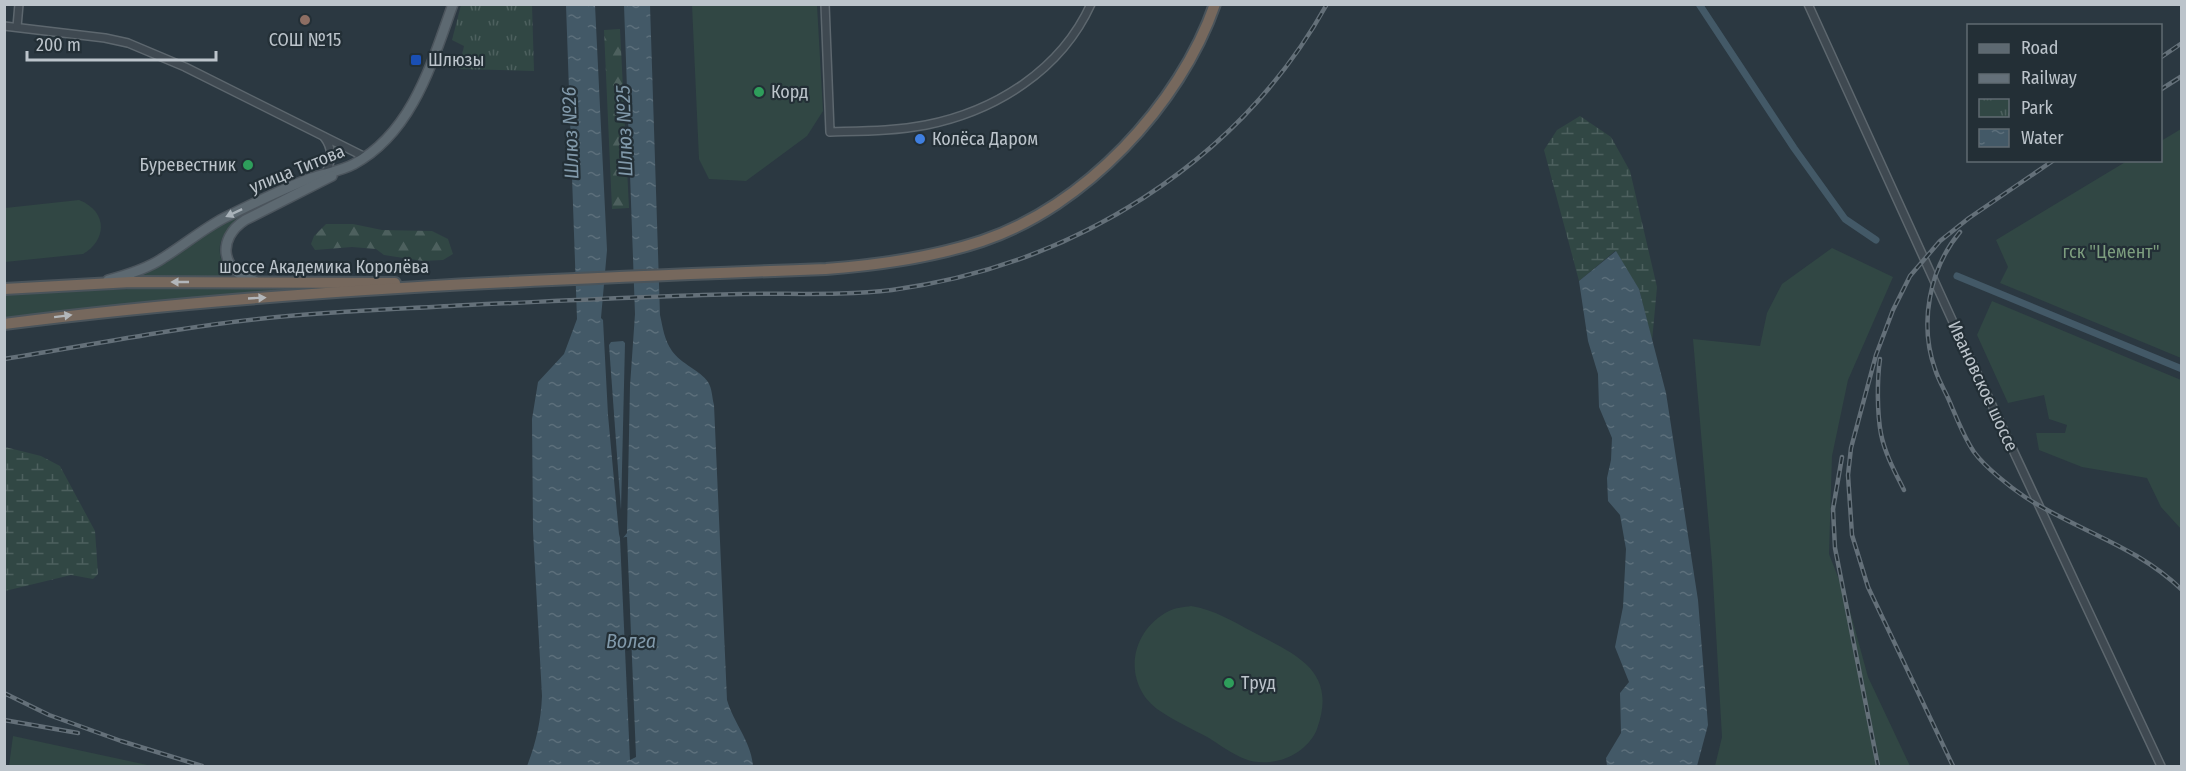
<svg xmlns="http://www.w3.org/2000/svg" width="2186" height="771" font-family="'Fira Sans Condensed',sans-serif">
	<defs>
		<pattern id="forest-firs" width="22" height="20" patternUnits="userSpaceOnUse" patternTransform="scale(1.5)"><rect width="22" height="20" fill="#314744"/><path d="M5 1l3.5 6h-7zM16 11l3.5 6h-7z" fill="#4d605e"/></pattern>
		<pattern id="wetland-marsh" width="20" height="14" patternUnits="userSpaceOnUse" patternTransform="scale(1.5)"><rect width="20" height="14" fill="#314744"/><path d="M1 5h8M5 5V1M11 12h8M15 12V8" fill="none" stroke="#4d605e"/></pattern>
		<pattern id="park-tufts" width="24" height="20" patternUnits="userSpaceOnUse" patternTransform="scale(1.5)"><rect width="24" height="20" fill="#314744"/><path d="M3 7l-1-3M5 7V3M7 7l1-3M15 17l-1-3M17 17v-4M19 17l1-3" fill="none" stroke="#4d605e"/></pattern>
		<pattern id="water-ripples" width="26" height="14" patternUnits="userSpaceOnUse" patternTransform="scale(1.5)"><rect width="26" height="14" fill="#435967"/><path d="M2 4q2-2 4 0t4 0M15 11q2-2 4 0t4 0" fill="none" stroke="#5c6f7b"/></pattern>
	</defs>
	<rect width="100%" height="100%" fill="#2b3841"/>
	<g fill="#314744">
		<path d="M 692,5 L 817,5 L 823,111 L 807,136 L 746,181 L 709,179 L 699,159 Z"/>
		<path d="M 2181,129 L 2181,358 L 2000,283 L 2008,267 L 1996,240 L 2127,161 L 2160,160 L 2161,141 Z"/>
		<path d="M 79,200 C 107,211 108,239 83,254 L 5,262 L 5,208 Z"/>
		<path d="M 239,215 L 240,218 C 216,238 213,253 232,278 L 135,278 C 171,259 203,233 239,215 Z"/>
		<path d="M 1832,248 L 1893,277 L 1848,380 L 1832,456 L 1829,554 L 1847,600 L 1868,677 L 1910,766 L 1715,766 L 1722,737 L 1712,563 L 1693,339 L 1760,346 L 1767,313 L 1782,284 Z"/>
		<path d="M 275,287 L 360,288 L 197,299 L 5,319 L 4,295 L 130,289 Z"/>
		<path d="M 1992,301 L 2181,380 L 2181,529 L 2161,507 L 2147,478 L 2082,467 L 2039,450 L 2036,433 L 2065,433 L 2067,425 L 2049,419 L 2044,395 L 2008,403 L 1977,335 Z"/>
		<path d="M 1191,606 C 1215,610 1232,621 1253,632 C 1296,655 1338,670 1317,729 C 1311,745 1293,758 1276,761 C 1266,763 1254,763 1245,759 C 1232,754 1220,745 1209,738 C 1192,729 1173,720 1157,709 C 1152,705 1145,698 1142,692 C 1125,662 1139,626 1169,611 C 1175,608 1184,607 1191,606 Z"/>
		<path d="M 13,736 L 152,766 L 9,766 Z"/>
	</g>
	<g fill="url(#forest-firs)">
		<path d="M 620,29 L 629,208 L 612,209 L 604,30 Z"/>
		<path d="M 326,224 L 353,224 L 382,230 L 432,231 L 448,239 L 453,254 L 443,260 L 423,261 L 384,255 L 376,249 L 352,247 L 315,250 L 311,244 L 314,236 Z"/>
	</g>
	<g fill="url(#wetland-marsh)">
		<path d="M 1580,116 L 1611,137 L 1630,171 L 1657,287 L 1652,341 L 1639,289 L 1615,251 L 1579,281 L 1544,150 L 1557,130 Z"/>
		<path d="M 5,447 L 41,456 L 60,466 L 95,531 L 98,574 L 93,579 L 71,575 L 5,591 Z"/>
	</g>
	<path fill="url(#park-tufts)" d="M 461,5 L 532,5 L 534,71 L 459,69 L 464,46 L 452,40 Z"/>
	<g fill="url(#water-ripples)">
		<path d="M 566,5 L 595,5 L 607,250 L 601,318 L 603,320 L 608,415 L 619,534 L 620,538 L 623,538 L 627,533 L 630,386 L 635,314 L 624,5 L 650,5 L 660,315 C 663,328 664,339 672,351 C 681,364 701,371 708,382 C 712,388 712,397 714,405 L 727,700 C 734,724 751,741 753,766 L 527,766 C 536,743 541,721 542,696 L 533,531 L 532,419 L 538,382 L 564,354 L 577,319 Z"/>
		<path d="M 1616,251 L 1639,289 L 1666,393 L 1698,600 L 1708,725 L 1697,766 L 1607,766 L 1606,758 L 1621,733 L 1620,693 L 1629,682 L 1615,647 L 1623,607 L 1626,549 L 1620,515 L 1608,501 L 1607,478 L 1611,460 L 1612,438 L 1599,407 L 1598,374 L 1588,341 L 1579,281 Z"/>
		<path d="M 623,341 L 625,343 L 621,510 L 609,345 L 611,342 Z"/>
	</g>
	<path fill="#2b3841" d="M 626,537 L 627,537 L 636,757 L 630,760 L 620,538 Z"/>
	<g fill="none" stroke-linecap="round" stroke-linejoin="round">
		<g stroke="#435967" stroke-width="7">
			<path d="M 1699,4 L 1794,148 L 1845,219 L 1876,240"/>
			<path d="M 1957,276 L 2182,369"/>
		</g>
		<defs>
			<g id="minor">
				<path d="M 825,4 L 830,132 C 862,131 895,131 926,125 C 996,111 1061,70 1091,4"/>
				<path d="M 1808,4 L 1953,322 L 2161,766"/>
				<path d="M 4,26 L 105,38 L 128,43 L 185,67 L 365,157"/>
				<path d="M 17,27 L 19,4"/>
				<path d="M 324,137 C 333,149 332,159 326,173"/>
			</g>
			<g id="major">
				<path d="M 108,280 C 127,275 147,269 163,258 C 184,245 203,229 224,218 C 252,204 282,189 311,178 C 326,173 341,171 354,164 C 413,132 432,62 453,4"/>
				<path d="M 255,281 C 221,272 216,239 245,220 L 332,176"/>
			</g>
			<g id="highway">
				<path d="M 4,289 L 131,282 L 395,283"/>
				<path d="M 4,324 C 277,289 551,279 826,269 C 879,265 931,258 982,241 C 1084,207 1180,105 1215,4"/>
			</g>
		</defs>
		<use href="#minor" stroke="#5d676e" stroke-width="10"/>
		<use href="#major" stroke="#4c555d" stroke-width="12"/>
		<use href="#highway" stroke="#4a545b" stroke-width="14"/>
		<use href="#minor" stroke="#3f4951" stroke-width="7"/>
		<use href="#major" stroke="#5d6971" stroke-width="9"/>
		<use href="#highway" stroke="#76685d" stroke-width="10"/>
		<defs>
			<g id="rail">
				<path d="M 2160,58 L 2182,43"/>
				<path d="M 2160,90 L 2182,76"/>
				<path d="M 1960,232 C 1929,269 1919,324 1935,369 C 1938,379 1944,389 1948,398 C 1956,416 1963,436 1974,452 C 1985,467 2010,487 2025,497 C 2076,530 2137,546 2182,590"/>
				<path d="M 4,359 C 92,345 179,327 267,318 C 334,311 401,309 468,305 C 559,301 650,296 741,294 C 791,293 842,296 892,290 C 1071,266 1238,164 1327,4"/>
				<path d="M 1880,359 C 1877,380 1877,413 1881,434 C 1885,454 1895,472 1904,490"/>
				<path d="M 1842,457 L 1833,509 L 1835,548 L 1878,766"/>
				<path d="M 4,693 L 49,715 L 121,741 L 202,766"/>
				<path d="M 4,720 L 78,733"/>
				<path d="M 1953,766 L 1868,587 L 1852,535 L 1848,475 L 1851,448 L 1876,355 L 1893,310 L 1910,276 L 1940,241 L 1969,218 L 2054,160"/>
			</g>
		</defs>
		<use href="#rail" stroke="#647079" stroke-width="4.5"/>
		<use href="#rail" stroke="#232f36" stroke-width="2" stroke-dasharray="7" stroke-linecap="butt"/>
	</g>
	<defs><path id="oneway-solid" d="M-6-.8H1V-3.2L6.5 0L1 3.2V.8H-6Z" transform="scale(1.5)"/></defs>
	<use fill="#a9b2b9" href="#oneway-solid" transform="translate(234 213) rotate(155)"/>
	<g fill="#b2b6ba">
		<use href="#oneway-solid" transform="translate(180 282) rotate(180)"/>
		<use href="#oneway-solid" transform="translate(257 298) rotate(-3)"/>
		<use href="#oneway-solid" transform="translate(63 316) rotate(-7)"/>
	</g>
	<circle fill="#8d6e63" stroke="#232f36" stroke-width="2" cx="305" cy="20" r="6"/>
	<rect fill="#1a4fb4" stroke="#232f36" stroke-width="2" x="410" y="54" width="12" height="12" rx="3"/>
	<g fill="#2e9e5b" stroke="#232f36" stroke-width="2">
		<circle cx="759" cy="92" r="6"/>
		<circle cx="248" cy="165" r="6"/>
		<circle cx="1229" cy="683" r="6"/>
	</g>
	<circle fill="#3f7fe0" stroke="#232f36" stroke-width="2" cx="920" cy="139" r="6"/>
	<g text-anchor="middle" dominant-baseline="central" stroke-width="4.5" stroke-linejoin="round" paint-order="stroke">
		<g font-size="18" fill="#bcc4cb" stroke="#232f36" text-anchor="start">
			<text x="305" y="40" text-anchor="middle">СОШ №15</text>
			<text x="428" y="60">Шлюзы</text>
			<text x="771" y="92">Корд</text>
			<text x="932" y="139">Колёса Даром</text>
			<text x="236" y="165" text-anchor="end">Буревестник</text>
			<text x="1241" y="683">Труд</text>
		</g>
		<g font-size="18" fill="#bcc4cb" stroke="#232f36">
			<text transform="translate(297 169) rotate(-22)">улица Титова</text>
			<text x="324" y="267">шоссе Академика Королёва</text>
			<text transform="translate(1983 386) rotate(65)">Ивановское шоссе</text>
		</g>
		<g font-size="18" fill="#7d9e7f" stroke="#232f36">
			<text x="2111" y="252">гск "Цемент"</text>
		</g>
		<g font-size="20" font-style="italic" fill="#8199aa" stroke="#232f36">
			<text transform="translate(624 131) rotate(-92)">Шлюз №25</text>
			<text transform="translate(570 133) rotate(-92)">Шлюз №26</text>
			<text x="631" y="641">Волга</text>
		</g>
	</g>
	<rect width="2186" height="771" fill="none" stroke="#bcc4cb" stroke-width="12"/>
	<rect x="1967" y="24" width="195" height="138" fill="#232f36" stroke="#606b72" stroke-width="1.5"/>
	<rect x="1979" y="44" width="30" height="9" fill="#5d6971" stroke="#606b72" stroke-width="1.5"/>
	<text x="2021" y="54" font-size="18" fill="#bcc4cb">Road</text>
	<rect x="1979" y="74" width="30" height="9" fill="#647079" stroke="#606b72" stroke-width="1.5"/>
	<text x="2021" y="84" font-size="18" fill="#bcc4cb">Railway</text>
	<rect x="1979" y="99" width="30" height="18" fill="url(#park-tufts)" stroke="#606b72" stroke-width="1.5"/>
	<text x="2021" y="114" font-size="18" fill="#bcc4cb">Park</text>
	<rect x="1979" y="129" width="30" height="18" fill="url(#water-ripples)" stroke="#606b72" stroke-width="1.5"/>
	<text x="2021" y="144" font-size="18" fill="#bcc4cb">Water</text>
	<path d="M27 51v9h189v-9" fill="none" stroke="#bcc4cb" stroke-width="3"/>
	<text x="36" y="51" font-size="18" fill="#bcc4cb" stroke="#232f36" stroke-width="4.5" paint-order="stroke">200 m</text>
</svg>
